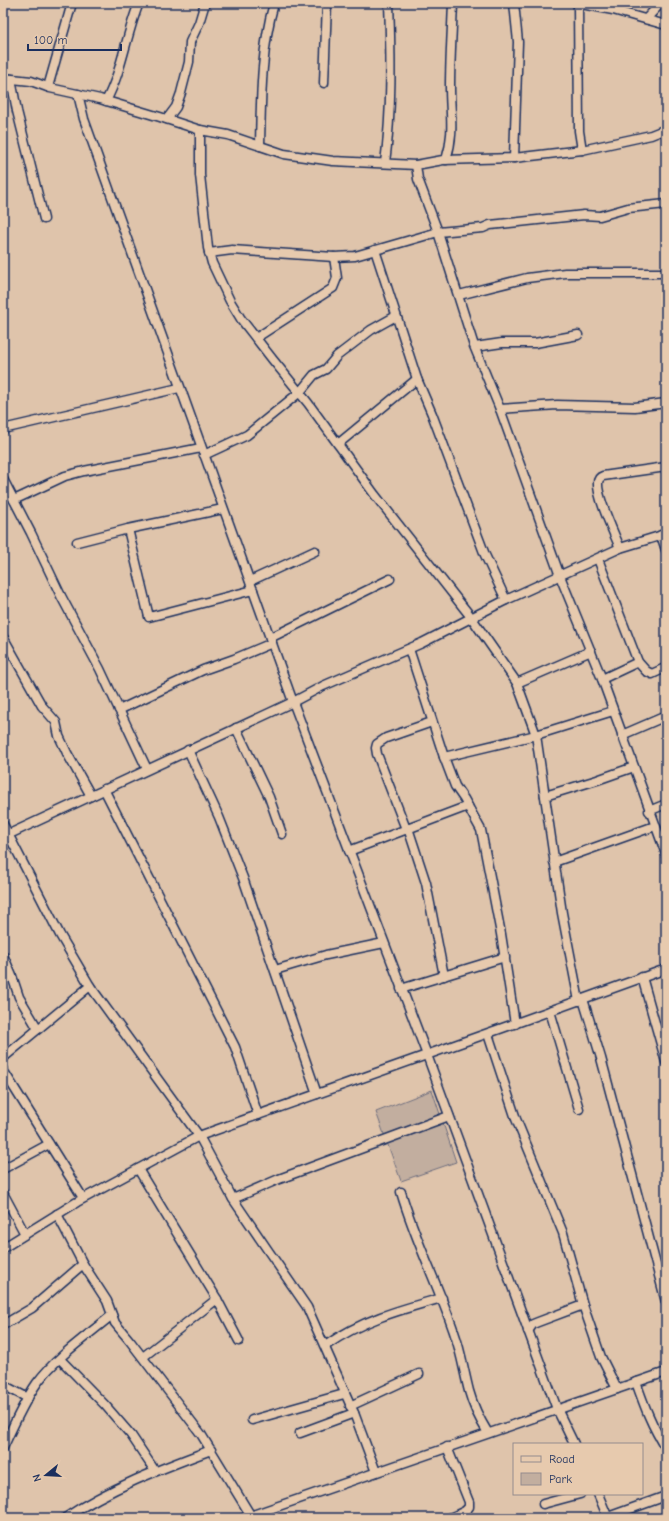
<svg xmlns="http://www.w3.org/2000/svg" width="669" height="1521" font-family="'Comic Neue',sans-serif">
	<rect width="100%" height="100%" fill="#dfc4ab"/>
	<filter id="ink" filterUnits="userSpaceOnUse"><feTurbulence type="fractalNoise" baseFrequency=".025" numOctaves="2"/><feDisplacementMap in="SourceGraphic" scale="8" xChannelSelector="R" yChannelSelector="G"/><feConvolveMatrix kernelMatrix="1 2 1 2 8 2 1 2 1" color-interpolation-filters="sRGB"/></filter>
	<g filter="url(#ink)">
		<path fill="#c2ae9f" stroke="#6e6e7e" d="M 432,1090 L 456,1162 L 401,1181 L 376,1112 Z"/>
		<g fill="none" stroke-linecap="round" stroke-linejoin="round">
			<defs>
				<g id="minor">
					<path d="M 576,3 L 613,10 L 666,25"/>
					<path d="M 578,4 L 579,131 L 582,150"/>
					<path d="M 646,19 L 661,3"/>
					<path d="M 3,78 L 31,81 L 50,88 L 100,99 L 160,117 L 200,130 L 228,135 L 284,154 L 333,161 L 416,165"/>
					<path d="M 11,79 L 17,111 L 44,219"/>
					<path d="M 324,83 L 327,3"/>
					<path d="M 48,87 L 72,3"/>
					<path d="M 78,94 L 84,119 L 293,702 L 427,1055 L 557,1409 L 574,1444"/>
					<path d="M 106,101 C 122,71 126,35 139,3"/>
					<path d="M 167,119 L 176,107 L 181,93 L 189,62 L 190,42 L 199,23 L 205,3"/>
					<path d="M 666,129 L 651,135 L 582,150 L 514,158 L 443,160 L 416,165 L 418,179 L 438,232 L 474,346 L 500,409 L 560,576 L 602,679 L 666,854"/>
					<path d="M 200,130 L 200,175 L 208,248 L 212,263 L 230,301 L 241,319 L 273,360 L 308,403 L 375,495 L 471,617 L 517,683 L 536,735 L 562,913 L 579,1001"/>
					<path d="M 260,146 C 261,98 261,49 274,3"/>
					<path d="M 514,158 L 518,42 L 514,3"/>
					<path d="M 446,160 C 455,132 450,115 450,87 C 450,59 452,31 453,3"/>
					<path d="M 385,163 C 392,109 391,57 389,3"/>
					<path d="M 375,250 L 417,379 L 432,414 L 485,555 L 506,600"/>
					<path d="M 209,253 L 232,250 L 334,257 L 355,256 L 438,232 L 483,228 L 490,225 L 500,224 L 584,215 L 600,216 L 628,208 L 666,204"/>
					<path d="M 459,295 L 527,278 L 565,273 L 666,273"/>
					<path d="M 256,338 L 333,288 L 337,278 L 334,257"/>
					<path d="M 475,347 L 502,343 L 535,343 L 578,335"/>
					<path d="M 500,409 L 557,405 L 635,407 L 666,403"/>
					<path d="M 3,429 L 179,388"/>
					<path d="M 338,444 L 417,379"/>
					<path d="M 204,455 L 247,435 L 300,392 L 314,375 L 326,369 L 337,356 L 371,330 L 396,316"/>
					<path d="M 3,479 L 31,533 L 61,596 L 100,669 L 147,769"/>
					<path d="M 14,500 L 65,476 L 84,471 L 201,448"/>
					<path d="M 128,529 L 149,617 L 253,590"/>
					<path d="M 661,535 L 666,550"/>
					<path d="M 77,542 L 128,529 L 223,509"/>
					<path d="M 620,548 C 614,533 597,498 598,483 C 598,479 600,477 603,476 L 666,467"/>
					<path d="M 598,559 L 638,662 L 646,671 L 652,674 L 665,668"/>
					<path d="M 250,581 L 315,551"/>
					<path d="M 3,637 L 42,706 L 56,722 L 59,736 L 67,753 L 91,796"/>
					<path d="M 270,638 L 390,579"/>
					<path d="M 409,649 L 444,757 L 455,786 L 464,799 L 481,830 L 501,934 L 515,1024"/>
					<path d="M 602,679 L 638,662"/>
					<path d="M 517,683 L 591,651"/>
					<path d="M 119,710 L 203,670 L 234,659 L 272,643"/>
					<path d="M 236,728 L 269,797 L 282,834"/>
					<path d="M 622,735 L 666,716"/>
					<path d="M 188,750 L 219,817 L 243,878 L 317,1094"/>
					<path d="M 444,757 L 536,735 L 613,711"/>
					<path d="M 104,789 L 235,1047 L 258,1115"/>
					<path d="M 545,796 L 597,780 L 634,767"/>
					<path d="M 649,811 L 666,804"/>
					<path d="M 3,824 L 60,935 L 90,986 L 199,1136 L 233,1199 L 267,1249 L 307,1307 L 354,1413 L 376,1472"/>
					<path d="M 408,828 L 426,883 L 444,976"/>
					<path d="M 406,829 L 377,754 L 376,748 L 377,744 L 386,738 L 432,722"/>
					<path d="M 3,837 L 293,702 L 323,686 L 422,643 L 506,600 L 620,548 L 666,534"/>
					<path d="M 349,851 L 468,806"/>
					<path d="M 554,862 L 655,826"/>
					<path d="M 3,955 L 12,976 L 19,997 L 38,1029"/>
					<path d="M 275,970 L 326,955 L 384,943"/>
					<path d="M 642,977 L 666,1062"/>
					<path d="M 401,989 L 505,957"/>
					<path d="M 583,999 L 601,1058 L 666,1302"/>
					<path d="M 550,1011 L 579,1109"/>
					<path d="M 488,1034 L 516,1119 L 563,1233 L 583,1305 L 601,1357 L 617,1389"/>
					<path d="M 3,1058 L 90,986"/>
					<path d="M 3,1070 L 83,1198"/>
					<path d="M 3,1169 L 49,1144"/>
					<path d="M 138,1169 L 217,1299 L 239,1341"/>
					<path d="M 401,1192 C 415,1240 438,1285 454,1332 C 461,1351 464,1372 469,1391 C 473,1406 480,1420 488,1433"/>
					<path d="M 3,1193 L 25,1234"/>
					<path d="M 233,1199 L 279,1179 L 449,1116"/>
					<path d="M 57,1214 L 83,1264 L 107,1301 L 115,1323 L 130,1341 L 201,1434 L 251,1516"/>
					<path d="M 3,1248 L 77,1202 L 199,1136 L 508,1026 L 666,969"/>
					<path d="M 3,1325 L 32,1308 L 83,1264"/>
					<path d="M 528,1331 L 533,1324 L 538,1322 L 583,1305"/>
					<path d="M 325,1346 C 362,1320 399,1310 442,1298"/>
					<path d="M 143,1357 L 217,1299"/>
					<path d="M 60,1359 L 105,1405 L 131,1435 L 155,1471"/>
					<path d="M 636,1382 C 644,1405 652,1427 666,1448"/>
					<path d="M 3,1385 L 28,1398"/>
					<path d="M 350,1406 L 419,1374"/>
					<path d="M 252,1420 L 344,1394"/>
					<path d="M 300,1433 L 354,1413"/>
					<path d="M 447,1447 L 469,1502 L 469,1507 L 465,1511 L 450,1518"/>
					<path d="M 3,1448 C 13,1426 23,1403 37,1383 C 56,1357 87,1336 112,1315"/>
					<path d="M 598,1494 L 608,1518"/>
					<path d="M 543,1504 L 580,1494"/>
					<path d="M 608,1517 L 666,1496"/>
					<path d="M 65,1518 C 110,1488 160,1469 211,1450"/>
					<path d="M 244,1518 L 666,1372"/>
				</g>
			</defs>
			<use href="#minor" stroke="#1b2f5e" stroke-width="11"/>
			<use href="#minor" stroke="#e7caae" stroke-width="8"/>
		</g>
	</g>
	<rect width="669" height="1521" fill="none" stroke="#e7caae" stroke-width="16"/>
	<rect x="8" y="8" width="653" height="1505" fill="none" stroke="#1b2f5e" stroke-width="1.5" filter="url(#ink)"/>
	<rect x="513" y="1443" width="130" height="52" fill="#e7caae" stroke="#958c8e"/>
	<rect x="521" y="1456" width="20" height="6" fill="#e7caae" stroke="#958c8e"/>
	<text x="549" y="1463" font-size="12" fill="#1b2f5e">Road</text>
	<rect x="521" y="1473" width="20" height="12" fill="#c2ae9f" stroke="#958c8e"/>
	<text x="549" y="1483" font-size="12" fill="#1b2f5e">Park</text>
	<g transform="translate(46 1475) rotate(252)" stroke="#e7caae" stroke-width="3" paint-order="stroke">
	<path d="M0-3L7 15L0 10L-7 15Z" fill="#1b2f5e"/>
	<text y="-6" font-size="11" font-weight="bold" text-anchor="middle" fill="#1b2f5e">N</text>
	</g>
	<path d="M28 44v6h93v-6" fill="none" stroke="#1b2f5e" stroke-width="2"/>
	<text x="34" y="44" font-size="12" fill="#1b2f5e" stroke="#e7caae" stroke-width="3" paint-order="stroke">100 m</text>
</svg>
